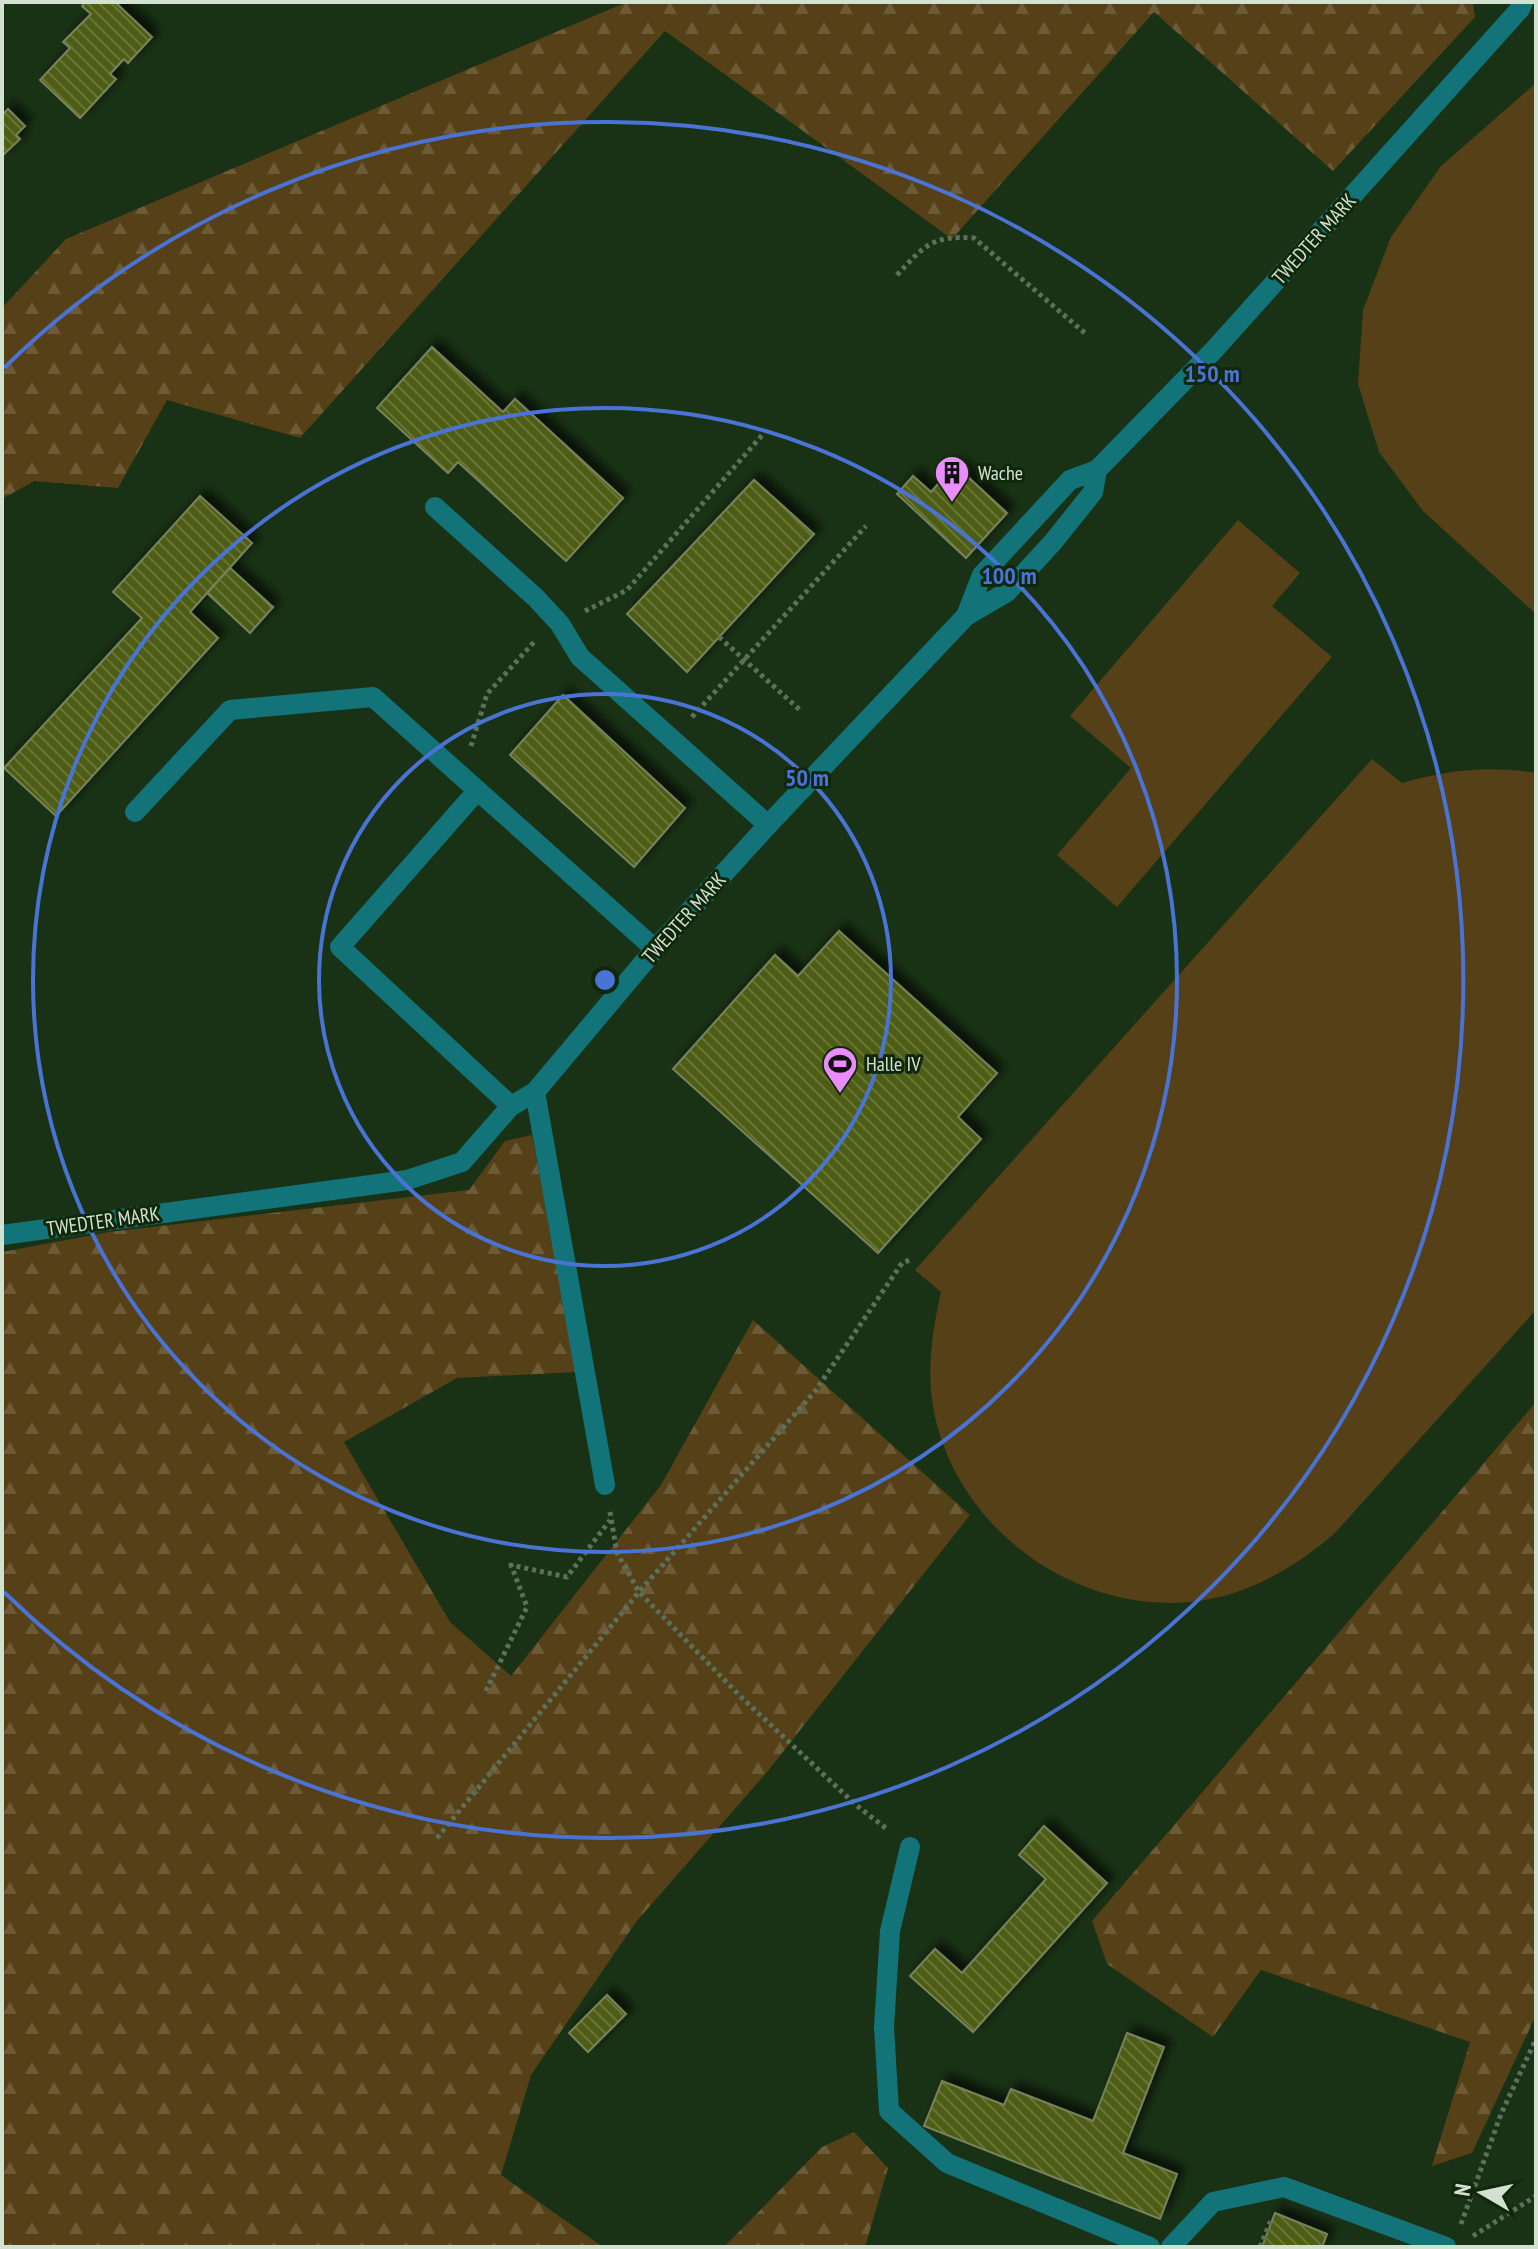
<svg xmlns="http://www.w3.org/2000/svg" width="1538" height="2249" font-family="'PT Sans Narrow',sans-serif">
	<defs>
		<pattern id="forest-firs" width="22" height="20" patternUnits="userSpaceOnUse" patternTransform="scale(2)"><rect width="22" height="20" fill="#564017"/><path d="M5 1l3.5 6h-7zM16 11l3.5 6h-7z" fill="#6d5b38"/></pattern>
		<pattern id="building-back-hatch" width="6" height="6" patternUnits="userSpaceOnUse" patternTransform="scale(2)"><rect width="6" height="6" fill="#4e5d14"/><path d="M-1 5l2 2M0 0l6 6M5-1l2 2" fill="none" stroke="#677435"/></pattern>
		<filter id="shadow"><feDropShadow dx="7" dy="-7" stdDeviation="4" flood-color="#0009"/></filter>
	</defs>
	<rect width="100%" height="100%" fill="#193115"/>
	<g fill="url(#forest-firs)">
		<path d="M 627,2 L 1473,2 L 1475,17 L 1333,171 L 1154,12 L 952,239 L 665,31 L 300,438 L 167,400 L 118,488 L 34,481 L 2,499 L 2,308 L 66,239 Z"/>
		<path d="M 532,1135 L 577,1372 L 457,1378 L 344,1442 L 450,1622 L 511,1676 L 661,1485 L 753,1320 L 970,1515 L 767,1772 L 636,1922 L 531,2075 L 501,2175 L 603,2247 L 2,2247 L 2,1252 L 109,1232 L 469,1190 L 505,1141 Z"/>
		<path d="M 1536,1402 L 1536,2015 L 1472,2153 L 1432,2166 L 1470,2042 L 1261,1970 L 1213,2037 L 1107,1964 L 1092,1921 Z"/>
		<path d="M 854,2132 L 888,2168 L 865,2247 L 724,2247 L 822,2147 Z"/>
	</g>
	<g fill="#564017">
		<path d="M 1536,83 L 1536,614 L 1423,511 L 1379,452 L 1358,384 L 1363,310 L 1391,237 L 1441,166 Z"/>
		<path d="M 1238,520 L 1300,573 L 1272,606 L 1332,657 L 1117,907 L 1057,855 L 1131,768 L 1070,716 Z"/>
		<path d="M 1372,759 L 1402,783 C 1447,770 1489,765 1536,773 L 1536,1310 L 1334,1534 C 1301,1562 1266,1584 1224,1596 C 1097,1629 960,1540 934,1412 C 926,1372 932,1332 941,1292 L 915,1270 Z"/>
	</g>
	<g fill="url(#building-back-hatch)" stroke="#78835c" stroke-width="2" filter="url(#shadow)">
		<path d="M 85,2 L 115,2 L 152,37 L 128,63 L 124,59 L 110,74 L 116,79 L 80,118 L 40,80 L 70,48 L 63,42 L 91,14 L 82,6 Z"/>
		<path d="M 8,109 L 25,126 L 16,135 L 20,139 L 2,156 L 2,115 Z"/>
		<path d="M 432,347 L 503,412 L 515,399 L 623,498 L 566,561 L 458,462 L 448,473 L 377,408 Z"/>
		<path d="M 955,465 L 1007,513 L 966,558 L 897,494 L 913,476 L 931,492 Z"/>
		<path d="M 754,480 L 814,534 L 687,672 L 627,614 Z"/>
		<path d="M 200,496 L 252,543 L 190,612 L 218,638 L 56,816 L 4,768 L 142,618 L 113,592 Z"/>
		<path d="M 230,568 L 273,607 L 250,633 L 207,593 Z"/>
		<path d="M 563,695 L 685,808 L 634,867 L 510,755 Z"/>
		<path d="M 839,931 L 997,1073 L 958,1117 L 981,1139 L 878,1253 L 673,1069 L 775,955 L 798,976 Z"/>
		<path d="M 1044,1826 L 1107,1883 L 973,2032 L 910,1976 L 935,1949 L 962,1973 L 1046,1879 L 1019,1855 Z"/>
		<path d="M 607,1995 L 626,2014 L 588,2052 L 569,2033 Z"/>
		<path d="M 1127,2033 L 1164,2047 L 1123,2153 L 1177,2174 L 1160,2219 L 924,2126 L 942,2081 L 1004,2105 L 1011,2089 L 1093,2121 Z"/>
		<path d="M 1275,2213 L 1327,2234 L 1322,2247 L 1262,2247 Z"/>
	</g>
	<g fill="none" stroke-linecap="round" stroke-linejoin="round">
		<g stroke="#5d7159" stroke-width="5" stroke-dasharray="4 4" stroke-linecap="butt">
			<path d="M 897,275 C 924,246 932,235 974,238 L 1086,334"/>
			<path d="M 585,611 L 627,590 L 764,433"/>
			<path d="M 719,637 L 800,710"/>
			<path d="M 692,717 L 866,526"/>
			<path d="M 471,746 L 487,694 L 535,641"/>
			<path d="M 610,1512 L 617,1553 L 639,1592 L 740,1696 L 856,1805 L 887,1829"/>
			<path d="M 486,1691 L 527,1607 L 511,1565 L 567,1577 L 610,1520"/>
			<path d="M 437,1838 L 639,1592 L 816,1390 L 902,1263 L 910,1260"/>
			<path d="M 1461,2224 L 1501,2114 L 1536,2039"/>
			<path d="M 1473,2236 L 1536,2196"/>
			<path d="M 1260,2247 L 1272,2218"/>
		</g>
		<g stroke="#127378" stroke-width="20">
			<path d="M 910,1847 L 890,1931 L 884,2027 L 889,2111 L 947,2163 L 1150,2247"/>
			<path d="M 1171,2247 L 1213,2202 L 1284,2187 L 1446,2247"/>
		</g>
		<g stroke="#127378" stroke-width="20">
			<path d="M 435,507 L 536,598 L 560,624 L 580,657 L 768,825"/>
			<path d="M 966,616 L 1007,592 L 1053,542 L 1093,492 L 1097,470"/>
			<path d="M 477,791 L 340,947 L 511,1106"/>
			<path d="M 135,812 L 230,710 L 373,697 L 655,949"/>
			<path d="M 535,1092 L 605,1485"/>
			<path d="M 2,1235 L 407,1180 L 462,1162 L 511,1106 L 535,1092 L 655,949 L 768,825 L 966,616 L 982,575 L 1070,480 L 1097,470 L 1214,350 L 1520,9 L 1523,2"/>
		</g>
	</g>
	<g fill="none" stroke="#4a73d6" stroke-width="4">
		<circle cx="605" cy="980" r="286"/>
		<circle cx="605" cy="980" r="572"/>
		<path d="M4 368A858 858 0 1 1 4 1592"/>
	</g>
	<defs>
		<symbol id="building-pin" viewBox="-11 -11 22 30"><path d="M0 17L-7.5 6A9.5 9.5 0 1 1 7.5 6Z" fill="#ea8dfc" stroke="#10270c"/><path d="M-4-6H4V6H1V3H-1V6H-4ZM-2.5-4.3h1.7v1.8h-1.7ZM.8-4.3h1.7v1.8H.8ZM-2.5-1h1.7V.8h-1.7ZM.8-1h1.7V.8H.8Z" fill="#111"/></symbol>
		<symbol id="stadium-pin" viewBox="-11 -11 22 30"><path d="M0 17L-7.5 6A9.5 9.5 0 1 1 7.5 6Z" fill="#ea8dfc" stroke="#10270c"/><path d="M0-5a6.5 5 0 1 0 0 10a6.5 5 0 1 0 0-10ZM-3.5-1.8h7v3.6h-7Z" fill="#111"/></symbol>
	</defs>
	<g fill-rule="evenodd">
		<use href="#building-pin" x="932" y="453" width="40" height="54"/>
		<use href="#stadium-pin" x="820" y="1044" width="40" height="54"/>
	</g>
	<g text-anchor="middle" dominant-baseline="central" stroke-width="6" stroke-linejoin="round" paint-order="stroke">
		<g font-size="20" fill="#d3e2d0" stroke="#10270c">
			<text transform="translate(1314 239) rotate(-48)">TWEDTER MARK</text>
			<text transform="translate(684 918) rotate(-48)">TWEDTER MARK</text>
			<text transform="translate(103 1221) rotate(-8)">TWEDTER MARK</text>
		</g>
		<g font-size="20" fill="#d3e2d0" stroke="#10270c" text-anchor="start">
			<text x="978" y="473">Wache</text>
			<text x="866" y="1064">Halle IV</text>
		</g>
	</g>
	<circle cx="605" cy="980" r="12" fill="#4a73d6" stroke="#10270c" stroke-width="4"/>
	<g font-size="24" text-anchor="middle" font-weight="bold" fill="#4a73d6" stroke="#10270c" stroke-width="6" stroke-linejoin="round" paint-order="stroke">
		<text x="1212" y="382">150 m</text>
		<text x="1009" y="584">100 m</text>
		<text x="807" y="786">50 m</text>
	</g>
	<rect width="1538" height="2249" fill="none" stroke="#d3e2d0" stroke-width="8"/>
	<g transform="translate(1482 2193) rotate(279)" stroke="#10270c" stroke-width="6" paint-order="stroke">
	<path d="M0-6L14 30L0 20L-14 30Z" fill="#d3e2d0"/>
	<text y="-12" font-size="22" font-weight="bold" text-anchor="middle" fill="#d3e2d0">N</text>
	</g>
</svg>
